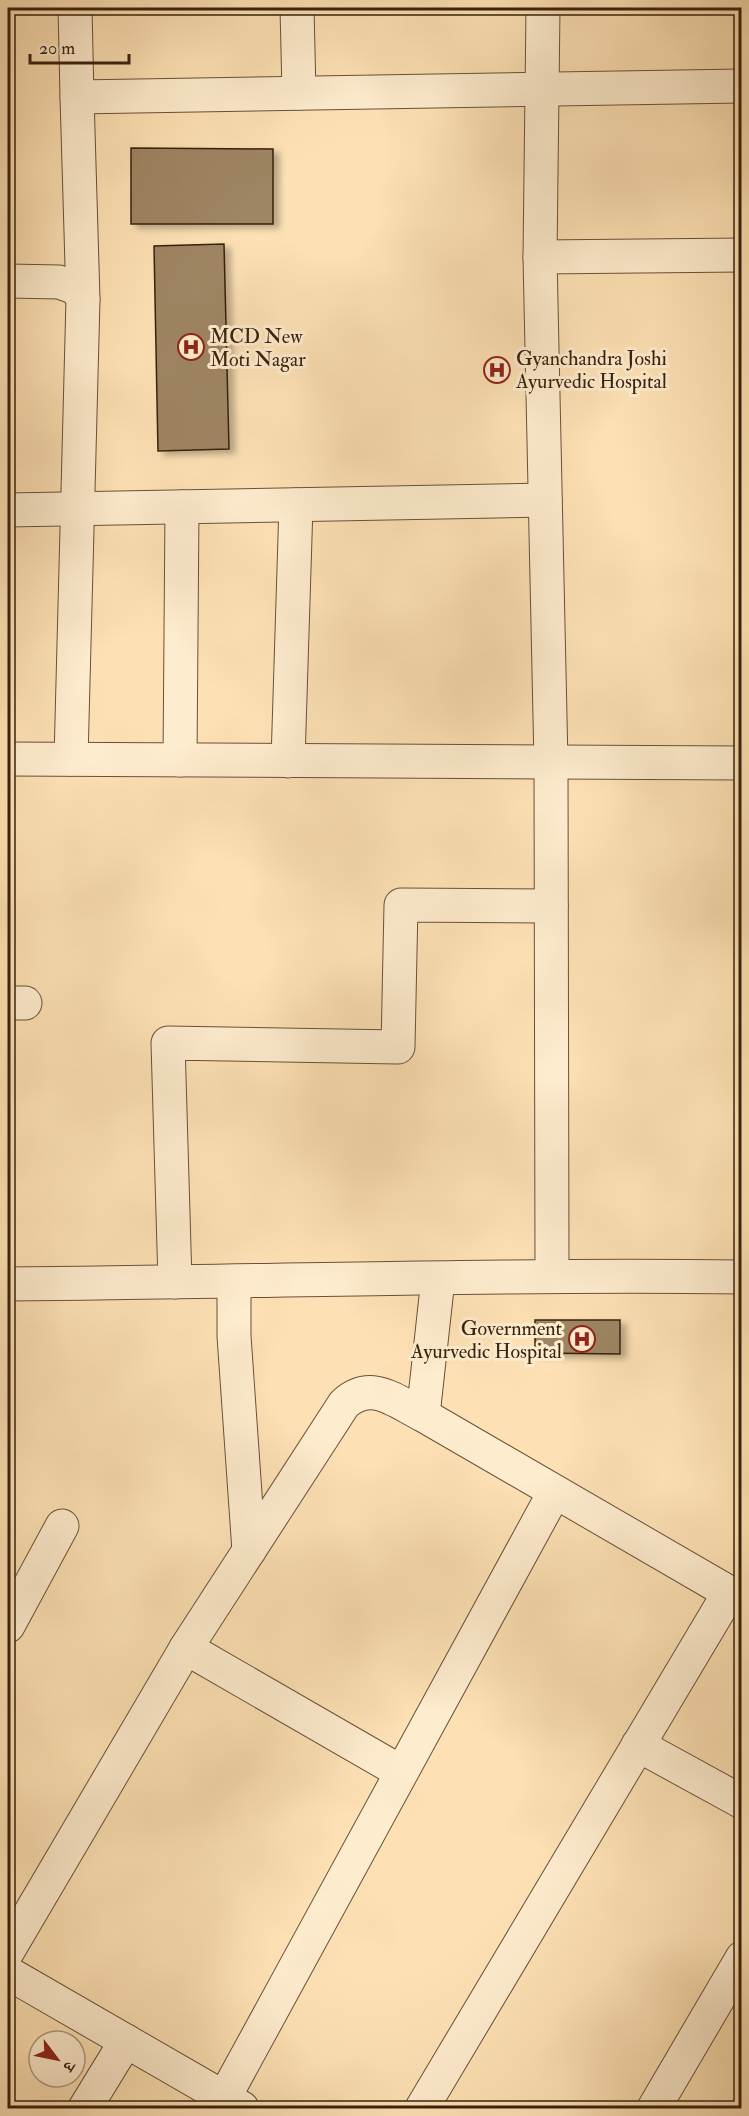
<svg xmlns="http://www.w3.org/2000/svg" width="749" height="2116" font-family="'IM FELL Double Pica','Noto Serif Devanagari',serif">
	<defs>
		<filter id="shadow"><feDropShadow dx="6" dy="4" stdDeviation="3" flood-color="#0004"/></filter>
	</defs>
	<rect width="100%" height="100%" fill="#fde1b4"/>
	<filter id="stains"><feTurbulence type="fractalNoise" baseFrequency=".00333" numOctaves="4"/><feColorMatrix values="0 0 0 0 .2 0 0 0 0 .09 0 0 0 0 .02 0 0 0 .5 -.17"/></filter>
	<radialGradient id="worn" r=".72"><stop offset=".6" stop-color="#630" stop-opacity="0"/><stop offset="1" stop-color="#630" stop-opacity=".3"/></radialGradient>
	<g fill="#9e8564" stroke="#38210e" stroke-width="1.5" filter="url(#shadow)">
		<path d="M 131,148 L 273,149 L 273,224 L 131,224 Z"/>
		<path d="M 224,244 L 229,449 L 158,451 L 154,246 Z"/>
		<path d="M 535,1320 L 620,1320 L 620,1354 L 535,1353 Z"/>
	</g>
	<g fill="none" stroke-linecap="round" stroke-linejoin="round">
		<defs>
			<g id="minor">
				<path d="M 75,8 L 77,97 L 742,86"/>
				<path d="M 297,8 L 299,93"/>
				<path d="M 543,8 L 540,257 L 551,763 L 552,1275"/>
				<path d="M 77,97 L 83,299"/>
				<path d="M 540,257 L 742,255"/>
				<path d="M 8,281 L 59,282 L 76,288 L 83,299 L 71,759"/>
				<path d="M 8,510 L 545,500"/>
				<path d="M 8,759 L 742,763"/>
				<path d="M 180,760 L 182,507"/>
				<path d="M 288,761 L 296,505"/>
				<path d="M 8,1003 L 25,1003"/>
				<path d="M 175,1282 L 168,1043 L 398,1047 L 401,905 L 551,906"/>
				<path d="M 234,1282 L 234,1336 L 249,1551"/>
				<path d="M 8,1284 C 252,1282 497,1274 742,1277"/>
				<path d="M 423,1415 L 438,1279"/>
				<path d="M 8,1626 L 62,1526"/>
				<path d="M 186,1648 L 401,1772"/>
				<path d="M 638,1745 L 742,1802"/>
				<path d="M 8,1951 L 186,1648 L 344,1404 C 371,1379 395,1401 423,1415 L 742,1600"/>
				<path d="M 8,1973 L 242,2108"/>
				<path d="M 224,2098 L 554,1493"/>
				<path d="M 85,2108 L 126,2041"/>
				<path d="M 422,2108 L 729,1593"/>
				<path d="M 654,2108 L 742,1958"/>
			</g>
		</defs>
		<use href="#minor" stroke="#695138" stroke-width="35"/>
		<use href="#minor" stroke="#feecce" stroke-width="33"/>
	</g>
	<defs>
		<symbol id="hospital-ring" viewBox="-11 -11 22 22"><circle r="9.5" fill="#feecce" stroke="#8f2418" stroke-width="1.5"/><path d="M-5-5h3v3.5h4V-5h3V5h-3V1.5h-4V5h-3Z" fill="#8f2418"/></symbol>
	</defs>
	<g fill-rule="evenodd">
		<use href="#hospital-ring" x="176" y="332" width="30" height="30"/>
		<use href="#hospital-ring" x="482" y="355" width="30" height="30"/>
		<use href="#hospital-ring" x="567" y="1324" width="30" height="30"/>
	</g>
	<g text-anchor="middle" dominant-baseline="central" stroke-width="6" stroke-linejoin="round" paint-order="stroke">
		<g font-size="20" fill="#38210e" stroke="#feecce" text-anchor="start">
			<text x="210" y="336">MCD New<tspan x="210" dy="23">Moti Nagar</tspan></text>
			<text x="516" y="358">Gyanchandra Joshi<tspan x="516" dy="23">Ayurvedic Hospital</tspan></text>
			<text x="562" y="1328" text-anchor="end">Government<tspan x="562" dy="23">Ayurvedic Hospital</tspan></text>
		</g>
	</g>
	<rect width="749" height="2116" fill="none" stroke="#fde1b4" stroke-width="30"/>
	<rect x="9" y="9" width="731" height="2098" fill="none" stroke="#38210e" stroke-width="3"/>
	<rect x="15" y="15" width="719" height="2086" fill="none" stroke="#38210e" stroke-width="1.5"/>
	<g transform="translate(57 2059) rotate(122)"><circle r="28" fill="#feecce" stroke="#af9b81" stroke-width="1.5"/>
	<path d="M0-4.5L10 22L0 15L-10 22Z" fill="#8f2418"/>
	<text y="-9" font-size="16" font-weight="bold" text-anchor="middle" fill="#38210e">उ</text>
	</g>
	<path d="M30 54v9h99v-9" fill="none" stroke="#38210e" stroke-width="3"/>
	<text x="39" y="54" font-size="18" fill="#38210e" stroke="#feecce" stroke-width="4.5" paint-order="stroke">20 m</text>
	<rect width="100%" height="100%" filter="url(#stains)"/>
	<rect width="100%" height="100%" fill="url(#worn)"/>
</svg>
